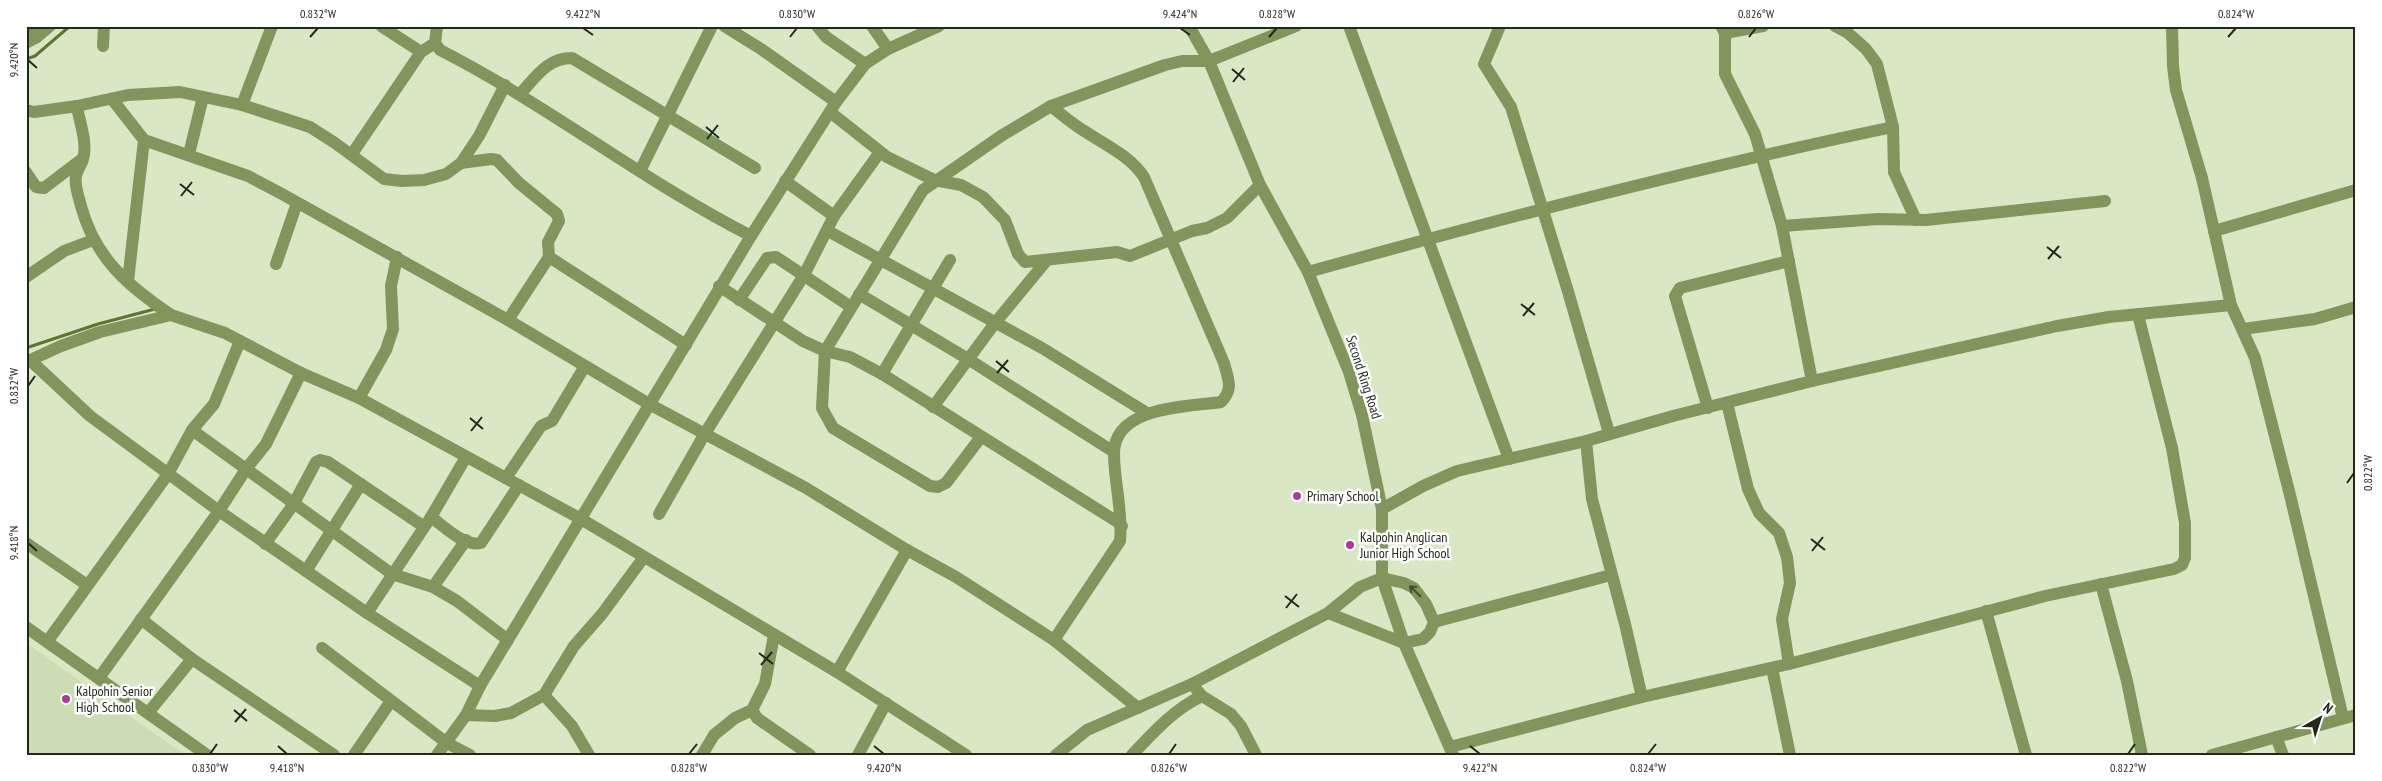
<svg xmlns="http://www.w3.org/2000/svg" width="2382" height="781" font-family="'PT Sans Narrow',sans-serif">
	<rect width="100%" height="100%" fill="#dae7c5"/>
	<path fill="#ccdcb3" d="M 26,643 L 185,755 L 26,755 Z"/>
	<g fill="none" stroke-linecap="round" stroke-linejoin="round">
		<g stroke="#5e7531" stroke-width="3">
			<path d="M 26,59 L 35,56 L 70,26"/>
			<path d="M 26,348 L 98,324 L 155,309"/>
		</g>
		<g stroke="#81965d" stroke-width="12">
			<path d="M 28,26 L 37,37"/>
			<path d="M 381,26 L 421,52"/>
			<path d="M 437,26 L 435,43 L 440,50 C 548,105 643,181 751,236 L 480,686 L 466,715 L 437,755"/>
			<path d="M 724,26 L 761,49 L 836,102"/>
			<path d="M 872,26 L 888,49"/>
			<path d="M 1189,26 L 1209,61 L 1260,185 L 1308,272 L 1349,372 L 1362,415 L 1382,509 L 1382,578 L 1404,643 L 1453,755"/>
			<path d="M 1349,26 L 1509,459"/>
			<path d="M 1500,26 L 1484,64 L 1511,107 L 1567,288 L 1609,433"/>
			<path d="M 1721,26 L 1725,33 L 1725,74 L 1755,134 L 1782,226 L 1812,381"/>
			<path d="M 1835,26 L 1848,33 L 1866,49 L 1877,64 L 1893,127 L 1894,172 L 1916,220"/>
			<path d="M 1725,33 L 1763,26"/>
			<path d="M 26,43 L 37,37 L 50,26"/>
			<path d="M 103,46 L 104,26"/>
			<path d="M 865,64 L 888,49 L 939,26"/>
			<path d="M 520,94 C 536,77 547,58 572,58 L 755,168"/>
			<path d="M 112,99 L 144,140 L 248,176 L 282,194 L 508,320 L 649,404 L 806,488 L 907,550 L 956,577 L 1054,640 L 1138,708"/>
			<path d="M 242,105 L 272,26"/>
			<path d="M 77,106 C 79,121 88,143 83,159 C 82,164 77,170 76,176 C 74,186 79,197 81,206 C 95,258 128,286 171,315"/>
			<path d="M 1051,106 C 1062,115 1074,125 1086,132 C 1107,146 1130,156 1144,177 L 1224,363 C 1228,379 1234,389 1221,402 C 1187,407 1115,406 1114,453 C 1114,482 1123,511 1120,541 L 1054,640"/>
			<path d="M 26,110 L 34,112 L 77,106 L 128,95 L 180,92 L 242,105 L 310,127 L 335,143 L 384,179 L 402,181 L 424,180 L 446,174 L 461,163 L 479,136 L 505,85"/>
			<path d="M 830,112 L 887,157 L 934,180 L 961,185 L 983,197 L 1005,220 L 1018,254 L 1025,262 L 1117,252 L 1130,256 L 1192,231 L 1207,228 L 1227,218 L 1260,185"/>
			<path d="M 189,154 L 203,97"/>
			<path d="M 352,154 L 421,52 L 435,43"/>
			<path d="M 461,163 L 491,159 L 497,160 L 519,183 L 557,214 L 559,221 L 548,242 L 549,257"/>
			<path d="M 640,171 L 712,26"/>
			<path d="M 26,172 L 36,187 L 44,188 L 82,159"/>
			<path d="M 785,181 L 834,216"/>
			<path d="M 1782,226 L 1878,219 L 1926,220 L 2105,201"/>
			<path d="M 828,231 L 1042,348 L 1147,413"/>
			<path d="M 2214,231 L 2356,190"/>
			<path d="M 751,236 L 836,102 L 865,64 L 826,37 L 817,26"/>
			<path d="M 276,264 L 297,203"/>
			<path d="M 1308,272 C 1502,218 1696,168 1893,127"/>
			<path d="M 26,277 L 64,251 L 93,240"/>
			<path d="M 128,281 L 144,140"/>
			<path d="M 719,286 L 803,341 L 825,351 L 850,357 L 882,374 L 1116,521 L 1122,526"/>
			<path d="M 859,294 L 968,359 L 1114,452"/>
			<path d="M 739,300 L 767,258 L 776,257 L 851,307"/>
			<path d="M 2231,305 L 2255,358 L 2290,495 L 2343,718"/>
			<path d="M 508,320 L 549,257 L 686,345"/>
			<path d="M 2243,329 L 2315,319 L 2356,307"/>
			<path d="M 30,360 L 90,416 L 219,511 L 367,613 L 480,686"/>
			<path d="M 26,362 L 61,346 L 100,332 L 171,315 L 225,333 L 301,373 L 359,398 L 581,519 L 837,672 L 966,755"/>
			<path d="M 882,374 L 950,260"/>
			<path d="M 359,398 L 386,350 L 393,329 L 391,286 L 397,257"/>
			<path d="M 1727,403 L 1748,489 L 1759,513 L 1779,533 L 1787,557 L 1790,583 L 1782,619 L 1789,664"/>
			<path d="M 933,407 L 995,323 L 1047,260"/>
			<path d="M 1708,408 L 1675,296 L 1680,288 L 1789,261"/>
			<path d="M 192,430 L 392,574 L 433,587 L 457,601 L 508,640"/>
			<path d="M 981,437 L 946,483 L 938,487 L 930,486 L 833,428 L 822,408 L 825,351 L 923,190 L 1001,136 L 1051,106 L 1165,65 L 1182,61 L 1209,61 L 1296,26"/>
			<path d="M 1586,441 L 1592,499 L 1625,624 L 1642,697"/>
			<path d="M 506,478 L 541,426 L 552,421 L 585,366"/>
			<path d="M 1382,509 L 1423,486 L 1457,471 L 1586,441 L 1673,416 L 1812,381 L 2057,326 L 2109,317 L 2231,305 L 2202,178 L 2176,90 L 2173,66 L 2172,26"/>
			<path d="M 659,514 L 704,435 L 804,275 L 834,216 L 880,152"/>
			<path d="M 431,517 C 444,526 464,547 481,543 L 519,485"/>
			<path d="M 26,543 L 87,585"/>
			<path d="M 265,544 L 293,505 L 316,462 L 320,460 L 328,462 L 423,526"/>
			<path d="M 306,571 L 361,484"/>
			<path d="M 2101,584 L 2127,681 L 2142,755"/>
			<path d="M 433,587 L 466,540"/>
			<path d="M 1986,611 L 2026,755"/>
			<path d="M 367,613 L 431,517 L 466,457"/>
			<path d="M 141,619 L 192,659 L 334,755"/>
			<path d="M 1434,622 L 1611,575"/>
			<path d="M 26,627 L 207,755"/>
			<path d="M 47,642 L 168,474 L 192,430 L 214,404 L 240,341"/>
			<path d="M 322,648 L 447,743 L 470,755"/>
			<path d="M 1772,668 L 1790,755"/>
			<path d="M 837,672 L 907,550"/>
			<path d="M 99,678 L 219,511 L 246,469 L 266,444 L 301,373"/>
			<path d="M 1192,684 L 1202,696 L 1231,714 L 1241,726 L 1256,755"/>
			<path d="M 544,695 L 572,726 L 589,755"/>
			<path d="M 752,710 L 757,718 L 810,755"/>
			<path d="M 148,713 L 192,659"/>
			<path d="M 466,715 L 495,716 L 511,713 L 544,695 L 574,646 L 602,614 L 644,557"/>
			<path d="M 2276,737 L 2283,755"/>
			<path d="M 1450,747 L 1642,697 L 1789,664 L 2045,596 L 2174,569 L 2182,565 L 2185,558 L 2185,523 L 2172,448 L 2138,315"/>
			<path d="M 354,755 L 391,701"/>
			<path d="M 702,755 L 714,735 L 735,718 L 752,710 L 765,684 L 774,635"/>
			<path d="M 858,755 L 886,703"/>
			<path d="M 1056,755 L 1087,730 L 1192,684 L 1328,613 L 1360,587 L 1382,578 L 1404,583 L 1414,588 L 1426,604 L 1434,622 L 1430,632 L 1423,639 L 1404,643 L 1328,613"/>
			<path d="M 1132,755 C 1153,733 1174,709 1202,696"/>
			<path d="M 2212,755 L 2356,715"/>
		</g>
	</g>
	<defs><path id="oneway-shaft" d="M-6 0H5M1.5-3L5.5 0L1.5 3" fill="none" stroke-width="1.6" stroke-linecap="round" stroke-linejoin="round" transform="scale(1.25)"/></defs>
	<use stroke="#444e32" href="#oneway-shaft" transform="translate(1415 591) rotate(-136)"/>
	<path fill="none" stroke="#23281b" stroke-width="2" d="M 583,28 L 593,35M 1180,28 L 1190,35M 310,37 L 318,28M 790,37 L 797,28M 1269,37 L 1277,28M 1749,37 L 1756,28M 2228,37 L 2236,28M 28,60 L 37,68M 1232,69 L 1245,80M 1233,82 L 1244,68M 706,127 L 719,138M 707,139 L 718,125M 180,184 L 194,195M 181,196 L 192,182M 2047,247 L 2061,258M 2048,259 L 2059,246M 1521,304 L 1535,315M 1523,316 L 1534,303M 996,361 L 1009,372M 997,373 L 1008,360M 28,386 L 35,376M 470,418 L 483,429M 471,431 L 482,417M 2347,483 L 2354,473M 1811,539 L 1825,550M 28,543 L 37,551M 1812,551 L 1823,537M 1285,596 L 1299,607M 1286,608 L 1297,594M 759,653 L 773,664M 761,665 L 772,652M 234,710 L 247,721M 235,722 L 246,709M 278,746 L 287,754M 874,746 L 884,754M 1470,746 L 1480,754M 210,754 L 217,744M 689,754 L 697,744M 1169,754 L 1176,744M 1648,754 L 1656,744M 2128,754 L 2135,744"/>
	<g fill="#aa3b98" stroke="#fff" stroke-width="2">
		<circle cx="1297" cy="496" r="5"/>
		<circle cx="1350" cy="545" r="5"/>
		<circle cx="66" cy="699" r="5"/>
	</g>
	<g text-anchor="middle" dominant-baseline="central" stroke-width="5" stroke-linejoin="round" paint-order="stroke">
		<g font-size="14" fill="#23281b" stroke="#fff">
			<text transform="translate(1364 377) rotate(72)">Second Ring Road</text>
		</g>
		<g font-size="14" fill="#23281b" stroke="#fff" text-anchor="start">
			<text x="1307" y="496">Primary School</text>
			<text x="1360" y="537">Kalpohin Anglican<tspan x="1360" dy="16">Junior High School</tspan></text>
			<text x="76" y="691">Kalpohin Senior<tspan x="76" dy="16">High School</tspan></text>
		</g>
	</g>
	<rect width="2382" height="781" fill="none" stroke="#ffffff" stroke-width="55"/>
	<g transform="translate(2320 718) rotate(39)" stroke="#ffffff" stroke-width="4" paint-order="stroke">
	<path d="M0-4L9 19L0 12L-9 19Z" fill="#23281b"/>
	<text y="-8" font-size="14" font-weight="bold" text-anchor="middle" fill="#23281b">N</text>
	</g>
	<rect x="28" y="28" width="2326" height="726" fill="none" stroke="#23281b" stroke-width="2"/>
	<g font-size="12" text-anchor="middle" fill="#23281b">
		<text x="318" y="18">0.832°W</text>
		<text x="583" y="18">9.422°N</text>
		<text x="797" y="18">0.830°W</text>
		<text x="1180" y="18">9.424°N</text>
		<text x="1277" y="18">0.828°W</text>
		<text x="1756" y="18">0.826°W</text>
		<text x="2236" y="18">0.824°W</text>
		<text transform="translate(14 60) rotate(-90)" y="4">9.420°N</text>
		<text transform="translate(14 386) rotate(-90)" y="4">0.832°W</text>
		<text transform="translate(2368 473) rotate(-90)" y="4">0.822°W</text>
		<text transform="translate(14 543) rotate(-90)" y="4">9.418°N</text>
		<text x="210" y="772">0.830°W</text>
		<text x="287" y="772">9.418°N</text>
		<text x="689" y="772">0.828°W</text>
		<text x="884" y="772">9.420°N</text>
		<text x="1169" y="772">0.826°W</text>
		<text x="1480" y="772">9.422°N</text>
		<text x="1648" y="772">0.824°W</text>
		<text x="2128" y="772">0.822°W</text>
	</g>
</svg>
